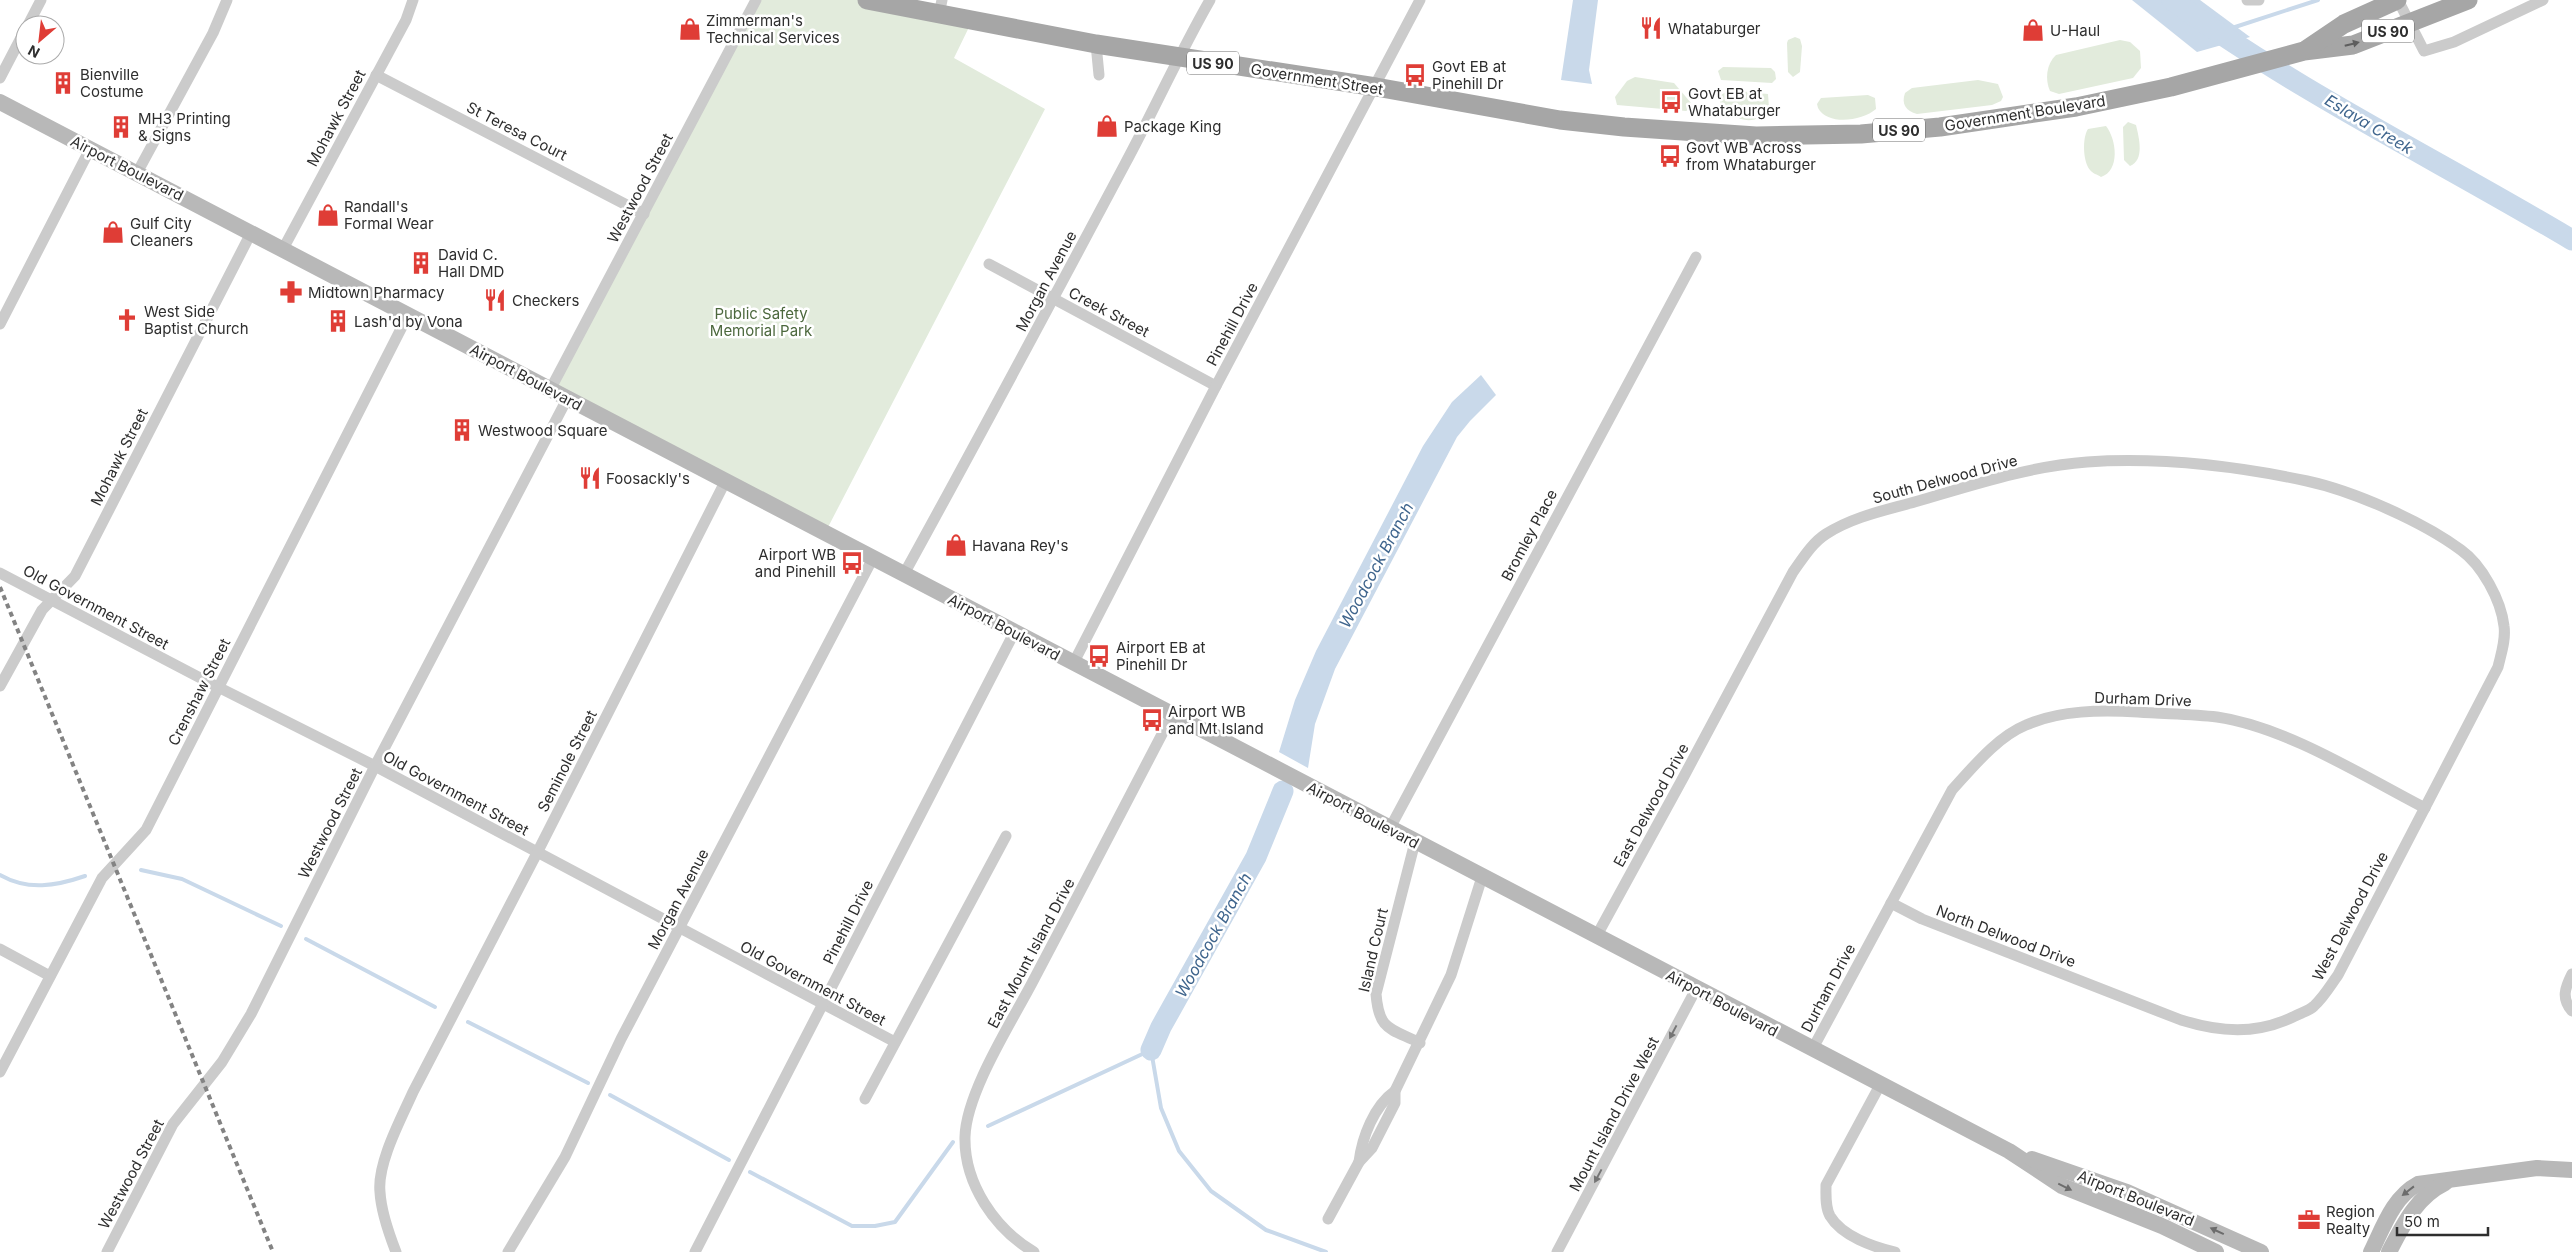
<svg xmlns="http://www.w3.org/2000/svg" width="2572" height="1252" font-family="Inter,sans-serif">
	<rect width="100%" height="100%" fill="#fff"/>
	<g fill="#e2ebdc">
		<path d="M 756,0 L 867,0 L 972,21 L 954,58 L 1045,109 L 825,533 L 550,390 Z"/>
		<path d="M 1795,37 L 1800,39 L 1802,46 L 1800,72 L 1793,77 L 1788,72 L 1787,43 L 1788,40 Z"/>
		<path d="M 2120,40 L 2130,42 L 2140,51 L 2141,68 L 2133,78 L 2059,94 L 2050,91 C 2045,80 2046,64 2056,55 Z"/>
		<path d="M 1723,67 L 1771,68 L 1775,72 L 1776,79 L 1772,83 L 1721,80 L 1718,71 Z"/>
		<path d="M 1635,77 L 1674,83 L 1691,103 L 1690,109 L 1686,111 L 1617,105 L 1615,97 L 1627,81 Z"/>
		<path d="M 1978,80 L 1998,84 L 2003,97 L 2001,101 L 1992,105 L 1917,114 C 1906,111 1901,104 1905,93 L 1912,88 Z"/>
		<path d="M 1729,90 L 1768,94 L 1769,108 C 1757,129 1729,120 1720,102 L 1721,95 Z"/>
		<path d="M 1868,95 L 1875,98 L 1876,109 C 1862,121 1828,126 1818,108 L 1817,104 L 1821,98 Z"/>
		<path d="M 2128,122 L 2136,125 C 2139,138 2145,160 2130,166 L 2124,160 L 2123,127 Z"/>
		<path d="M 2106,126 C 2117,140 2120,171 2101,177 C 2097,174 2093,174 2090,170 C 2083,162 2082,138 2088,129 Z"/>
	</g>
	<g fill="#c9d9ea">
		<path d="M 1573,0 L 1598,0 L 1589,70 L 1592,84 L 1561,80 Z"/>
		<path d="M 2132,0 L 2200,0 L 2250,37 L 2197,52 Z"/>
		<path d="M 1481,375 L 1496,395 L 1470,421 L 1457,437 L 1335,669 L 1315,724 L 1308,768 L 1279,752 L 1295,700 L 1316,651 L 1423,446 L 1452,402 Z"/>
	</g>
	<g fill="none" stroke-linecap="round" stroke-linejoin="round">
		<g stroke="#c9d9ea" stroke-width="4">
			<path d="M 2232,28 L 2318,0"/>
			<path d="M 141,870 L 182,879 L 281,926"/>
			<path d="M 0,875 C 28,891 56,886 85,876"/>
			<path d="M 306,939 L 435,1007"/>
			<path d="M 468,1022 L 588,1083"/>
			<path d="M 610,1095 L 729,1160"/>
			<path d="M 988,1126 L 1151,1050 L 1161,1108 L 1179,1151 L 1211,1191 L 1266,1230 L 1326,1252"/>
			<path d="M 750,1172 L 852,1226 L 875,1226 L 895,1222 L 953,1142"/>
		</g>
		<g stroke="#c9d9ea" stroke-width="21">
			<path d="M 2172,0 C 2298,92 2438,160 2572,240"/>
			<path d="M 1151,1050 L 1161,1027 L 1256,857 L 1283,791"/>
		</g>
		<g stroke="#cbcbcb" stroke-width="11">
			<path d="M 2247,0 L 2259,0"/>
			<path d="M 2398,0 L 2424,51 L 2454,42 L 2543,0"/>
			<path d="M 939,14 L 942,0"/>
			<path d="M 28,25 L 41,0"/>
			<path d="M 1096,44 L 1099,75"/>
			<path d="M 376,75 L 644,214"/>
			<path d="M 0,78 L 25,30"/>
			<path d="M 137,173 L 213,33 L 227,0"/>
			<path d="M 283,249 L 406,20 L 413,0"/>
			<path d="M 989,264 L 1216,386"/>
			<path d="M 0,324 L 90,149"/>
			<path d="M 550,390 L 756,0"/>
			<path d="M 0,573 L 208,682 L 375,766 L 895,1042"/>
			<path d="M 904,574 C 979,438 1052,301 1125,164 C 1154,110 1179,54 1210,0"/>
			<path d="M 1073,664 L 1216,386 L 1420,0"/>
			<path d="M 0,686 L 42,610 L 75,576 L 251,233"/>
			<path d="M 1390,828 L 1696,257"/>
			<path d="M 1415,842 L 1376,994 C 1379,1031 1390,1028 1420,1043"/>
			<path d="M 1596,937 L 1683,778 L 1793,572 C 1803,558 1812,543 1826,534 C 1854,516 1887,510 1918,501 C 1973,485 2030,466 2087,462 C 2160,457 2236,466 2307,481 C 2353,491 2422,521 2461,550 C 2482,565 2501,600 2504,626 C 2506,640 2501,654 2498,667 L 2338,975 C 2330,986 2324,997 2314,1006 C 2309,1011 2300,1013 2293,1017 C 2255,1035 2220,1032 2181,1020 L 1922,919 L 1891,903"/>
			<path d="M 0,949 L 50,976"/>
			<path d="M 2572,974 C 2565,988 2561,998 2572,1011"/>
			<path d="M 1812,1050 L 1952,790 C 1973,767 1997,737 2026,725 C 2060,710 2101,710 2138,712 C 2164,714 2191,714 2217,717 C 2286,727 2363,776 2425,808"/>
			<path d="M 0,1072 L 102,878 L 146,830 L 408,315"/>
			<path d="M 1880,1085 L 1826,1185 C 1826,1194 1825,1207 1830,1216 C 1842,1236 1873,1247 1895,1252"/>
			<path d="M 865,1099 L 1006,836"/>
			<path d="M 1359,1162 C 1362,1137 1374,1106 1395,1091"/>
			<path d="M 1328,1219 L 1359,1162 L 1372,1148 L 1395,1103 L 1395,1091 L 1451,975 L 1482,877"/>
			<path d="M 107,1252 L 173,1124 L 222,1062 L 251,1014 L 375,766 L 567,399"/>
			<path d="M 396,1252 C 389,1234 381,1211 380,1192 C 377,1163 401,1119 413,1092 L 537,853 L 725,482"/>
			<path d="M 508,1252 L 565,1157 L 621,1039 L 873,558"/>
			<path d="M 695,1252 L 1014,633"/>
			<path d="M 1034,1252 C 995,1229 964,1184 965,1137 C 966,1093 1011,1023 1032,983 C 1079,894 1125,805 1172,715"/>
			<path d="M 1557,1252 L 1696,989"/>
		</g>
		<g stroke="#b8b8b8" stroke-width="16">
			<path d="M 0,102 L 2009,1151 L 2062,1186 L 2162,1226 L 2216,1252"/>
			<path d="M 2032,1159 L 2127,1192 L 2261,1252"/>
			<path d="M 2371,1252 C 2383,1228 2393,1197 2418,1184 L 2537,1168 L 2572,1170"/>
			<path d="M 2389,1252 C 2403,1225 2416,1197 2445,1183"/>
		</g>
		<g stroke="#a6a6a6" stroke-width="19">
			<path d="M 867,0 L 1096,44 L 1376,87 L 1560,120 L 1624,127 L 1756,136 L 1861,134 L 1940,127 L 2076,107 L 2171,87 L 2304,51 L 2353,45 L 2468,0"/>
			<path d="M 2307,49 L 2344,24 L 2397,0"/>
		</g>
		<path stroke="#838383" stroke-width="4" stroke-dasharray="5 4" stroke-linecap="butt" d="M 0,587 L 273,1252"/>
	</g>
	<defs><path id="oneway-solid" d="M-6-.8H1V-3.2L6.5 0L1 3.2V.8H-6Z" transform="scale(1.25)"/></defs>
	<use fill="#5e5e5e" href="#oneway-solid" transform="translate(2352 44) rotate(-14)"/>
	<g fill="#757575">
		<use href="#oneway-solid" transform="translate(1673 1032) rotate(118)"/>
		<use href="#oneway-solid" transform="translate(1598 1176) rotate(118)"/>
	</g>
	<g fill="#6c6c6c">
		<use href="#oneway-solid" transform="translate(2065 1187) rotate(26)"/>
		<use href="#oneway-solid" transform="translate(2408 1191) rotate(142)"/>
		<use href="#oneway-solid" transform="translate(2217 1231) rotate(-155)"/>
	</g>
	<defs>
		<symbol id="restaurant-bare" viewBox="-9 -9 18 18"><path d="M-5-6h1v4h1v-4h1v4h1v-4h1v5L-1.5 .5V6h-2V.5L-5-1ZM5-6V6H3V1.5H1.5Q1.5-4 5-6Z" fill="#df3d36" stroke="#fff" stroke-width="2.5" paint-order="stroke"/></symbol>
		<symbol id="shop-bare" viewBox="-9 -9 18 18"><path d="M-5-2.5h2.3a2.7 3.5 0 0 1 5.4 0H5L5.5 6h-11ZM-1.5-2.5h3a1.5 2.3 0 0 0-3 0Z" fill="#df3d36" stroke="#fff" stroke-width="2.5" paint-order="stroke"/></symbol>
		<symbol id="bus-bare" viewBox="-9 -9 18 18"><path d="M-5-6H5V4H4V6H2V4H-2V6H-4V4H-5ZM-3.5-4V0h7V-4ZM-3.5 1.2v1.5H-2V1.2ZM2 1.2v1.5H3.5V1.2Z" fill="#df3d36" stroke="#fff" stroke-width="2.5" paint-order="stroke"/></symbol>
		<symbol id="building-bare" viewBox="-9 -9 18 18"><path d="M-4-6H4V6H1V3H-1V6H-4ZM-2.5-4.3h1.7v1.8h-1.7ZM.8-4.3h1.7v1.8H.8ZM-2.5-1h1.7V.8h-1.7ZM.8-1h1.7V.8H.8Z" fill="#df3d36" stroke="#fff" stroke-width="2.5" paint-order="stroke"/></symbol>
		<symbol id="pharmacy-bare" viewBox="-9 -9 18 18"><path d="M-2-6h4v4h4v4h-4v4h-4v-4h-4v-4h4Z" fill="#df3d36" stroke="#fff" stroke-width="2.5" paint-order="stroke"/></symbol>
		<symbol id="church-bare" viewBox="-9 -9 18 18"><path d="M-1.2-6h2.4v3.5h3.3v2.4h-3.3V6h-2.4V-.1h-3.3v-2.4h3.3Z" fill="#df3d36" stroke="#fff" stroke-width="2.5" paint-order="stroke"/></symbol>
		<symbol id="office-bare" viewBox="-9 -9 18 18"><path d="M-6-3h4V-5.5h4V-3h4V5H-6ZM-1-4.5V-3h2v-1.5ZM-6 0V1H6V0Z" fill="#df3d36" stroke="#fff" stroke-width="2.5" paint-order="stroke"/></symbol>
	</defs>
	<g fill-rule="evenodd">
		<use href="#restaurant-bare" x="1635" y="12" width="32" height="32"/>
		<use href="#shop-bare" x="674" y="13" width="32" height="32"/>
		<use href="#shop-bare" x="2017" y="14" width="32" height="32"/>
		<use href="#bus-bare" x="1399" y="59" width="32" height="32"/>
		<use href="#building-bare" x="47" y="67" width="32" height="32"/>
		<use href="#bus-bare" x="1655" y="86" width="32" height="32"/>
		<use href="#shop-bare" x="1091" y="110" width="32" height="32"/>
		<use href="#building-bare" x="105" y="111" width="32" height="32"/>
		<use href="#bus-bare" x="1654" y="140" width="32" height="32"/>
		<use href="#shop-bare" x="312" y="199" width="32" height="32"/>
		<use href="#shop-bare" x="97" y="216" width="32" height="32"/>
		<use href="#building-bare" x="405" y="247" width="32" height="32"/>
		<use href="#pharmacy-bare" x="275" y="276" width="32" height="32"/>
		<use href="#restaurant-bare" x="479" y="284" width="32" height="32"/>
		<use href="#church-bare" x="111" y="304" width="32" height="32"/>
		<use href="#building-bare" x="322" y="305" width="32" height="32"/>
		<use href="#building-bare" x="446" y="414" width="32" height="32"/>
		<use href="#restaurant-bare" x="574" y="462" width="32" height="32"/>
		<use href="#shop-bare" x="940" y="529" width="32" height="32"/>
		<use href="#bus-bare" x="836" y="547" width="32" height="32"/>
		<use href="#bus-bare" x="1083" y="640" width="32" height="32"/>
		<use href="#bus-bare" x="1136" y="704" width="32" height="32"/>
		<use href="#office-bare" x="2293" y="1204" width="32" height="32"/>
	</g>
	<g text-anchor="middle" dominant-baseline="central" stroke-width="5" stroke-linejoin="round" paint-order="stroke">
		<g fill="#fff" stroke="#6d6d6d" stroke-width="1">
			<rect x="2362" y="19.5" width="52" height="23" rx="4"/>
			<rect x="1187" y="51.5" width="52" height="23" rx="4"/>
			<rect x="1873" y="118.5" width="52" height="23" rx="4"/>
		</g>
		<g font-size="14" font-weight="bold" fill="#2e2e2e">
			<text x="2388" y="31">US 90</text>
			<text x="1213" y="63">US 90</text>
			<text x="1899" y="130">US 90</text>
		</g>
		<g font-size="15" fill="#2e2e2e" stroke="#fff" text-anchor="start">
			<text x="706" y="20">Zimmerman's<tspan x="706" dy="17">Technical Services</tspan></text>
			<text x="1668" y="28">Whataburger</text>
			<text x="2050" y="30">U-Haul</text>
			<text x="1432" y="66">Govt EB at<tspan x="1432" dy="17">Pinehill Dr</tspan></text>
			<text x="80" y="74">Bienville<tspan x="80" dy="17">Costume</tspan></text>
			<text x="1688" y="93">Govt EB at<tspan x="1688" dy="17">Whataburger</tspan></text>
			<text x="138" y="118">MH3 Printing<tspan x="138" dy="17">&amp; Signs</tspan></text>
			<text x="1124" y="126">Package King</text>
			<text x="1686" y="147">Govt WB Across<tspan x="1686" dy="17">from Whataburger</tspan></text>
			<text x="344" y="206">Randall's<tspan x="344" dy="17">Formal Wear</tspan></text>
			<text x="130" y="223">Gulf City<tspan x="130" dy="17">Cleaners</tspan></text>
			<text x="438" y="254">David C.<tspan x="438" dy="17">Hall DMD</tspan></text>
			<text x="308" y="292">Midtown Pharmacy</text>
			<text x="512" y="300">Checkers</text>
			<text x="144" y="311">West Side<tspan x="144" dy="17">Baptist Church</tspan></text>
			<text x="354" y="321">Lash'd by Vona</text>
			<text x="478" y="430">Westwood Square</text>
			<text x="606" y="478">Foosackly's</text>
			<text x="972" y="545">Havana Rey's</text>
			<text x="836" y="554" text-anchor="end">Airport WB<tspan x="836" dy="17">and Pinehill</tspan></text>
			<text x="1116" y="647">Airport EB at<tspan x="1116" dy="17">Pinehill Dr</tspan></text>
			<text x="1168" y="711">Airport WB<tspan x="1168" dy="17">and Mt Island</tspan></text>
			<text x="2326" y="1211">Region<tspan x="2326" dy="17">Realty</tspan></text>
		</g>
		<g font-size="15" fill="#2e2e2e" stroke="#fff">
			<text transform="translate(1317 79) rotate(9)">Government Street</text>
			<text transform="translate(2025 113) rotate(-9)">Government Boulevard</text>
			<text transform="translate(336 118) rotate(-62)">Mohawk Street</text>
			<text transform="translate(517 131) rotate(27)">St Teresa Court</text>
			<text transform="translate(127 168) rotate(27)">Airport Boulevard</text>
			<text transform="translate(640 188) rotate(-62)">Westwood Street</text>
			<text transform="translate(1046 281) rotate(-62)">Morgan Avenue</text>
			<text transform="translate(1109 312) rotate(28)">Creek Street</text>
			<text transform="translate(1232 324) rotate(-62)">Pinehill Drive</text>
			<text transform="translate(526 377) rotate(28)">Airport Boulevard</text>
			<text transform="translate(119 457) rotate(-63)">Mohawk Street</text>
			<text transform="translate(1945 479) rotate(-15)">South Delwood Drive</text>
			<text transform="translate(1529 535) rotate(-62)">Bromley Place</text>
			<text transform="translate(96 607) rotate(28)">Old Government Street</text>
			<text transform="translate(1004 627) rotate(28)">Airport Boulevard</text>
			<text transform="translate(199 692) rotate(-63)">Crenshaw Street</text>
			<text transform="translate(2143 699) rotate(2)">Durham Drive</text>
			<text transform="translate(567 761) rotate(-63)">Seminole Street</text>
			<text transform="translate(456 793) rotate(28)">Old Government Street</text>
			<text transform="translate(1651 805) rotate(-61)">East Delwood Drive</text>
			<text transform="translate(1363 815) rotate(28)">Airport Boulevard</text>
			<text transform="translate(330 823) rotate(-63)">Westwood Street</text>
			<text transform="translate(678 899) rotate(-62)">Morgan Avenue</text>
			<text transform="translate(2350 916) rotate(-62)">West Delwood Drive</text>
			<text transform="translate(848 922) rotate(-63)">Pinehill Drive</text>
			<text transform="translate(2006 936) rotate(21)">North Delwood Drive</text>
			<text transform="translate(1373 950) rotate(-77)">Island Court</text>
			<text transform="translate(1031 953) rotate(-62)">East Mount Island Drive</text>
			<text transform="translate(813 983) rotate(28)">Old Government Street</text>
			<text transform="translate(1828 988) rotate(-62)">Durham Drive</text>
			<text transform="translate(1722 1003) rotate(28)">Airport Boulevard</text>
			<text transform="translate(1614 1114) rotate(-62)">Mount Island Drive West</text>
			<text transform="translate(131 1174) rotate(-62)">Westwood Street</text>
			<text transform="translate(2136 1198) rotate(22)">Airport Boulevard</text>
		</g>
		<g font-size="15" fill="#4c683d" stroke="#fff">
			<text x="761" y="313">Public Safety<tspan x="761" dy="17">Memorial Park</tspan></text>
		</g>
		<g font-size="16" font-style="italic" fill="#3f658d" stroke="#fff">
			<text transform="translate(2369 124) rotate(31)">Eslava Creek</text>
			<text transform="translate(1376 565) rotate(-62)">Woodcock Branch</text>
			<text transform="translate(1213 935) rotate(-61)">Woodcock Branch</text>
		</g>
	</g>
	<g transform="translate(40 40) rotate(208)"><circle r="24" fill="#ffffff" stroke="#ababab"/>
	<path d="M0-4L9 19L0 12L-9 19Z" fill="#df3d36"/>
	<text y="-8" font-size="14" font-weight="bold" text-anchor="middle" fill="#2e2e2e">N</text>
	</g>
	<path d="M2397 1227v8h91v-8" fill="none" stroke="#2e2e2e" stroke-width="2.5"/>
	<text x="2404" y="1227" font-size="15" fill="#2e2e2e" stroke="#ffffff" stroke-width="4" paint-order="stroke">50 m</text>
</svg>
